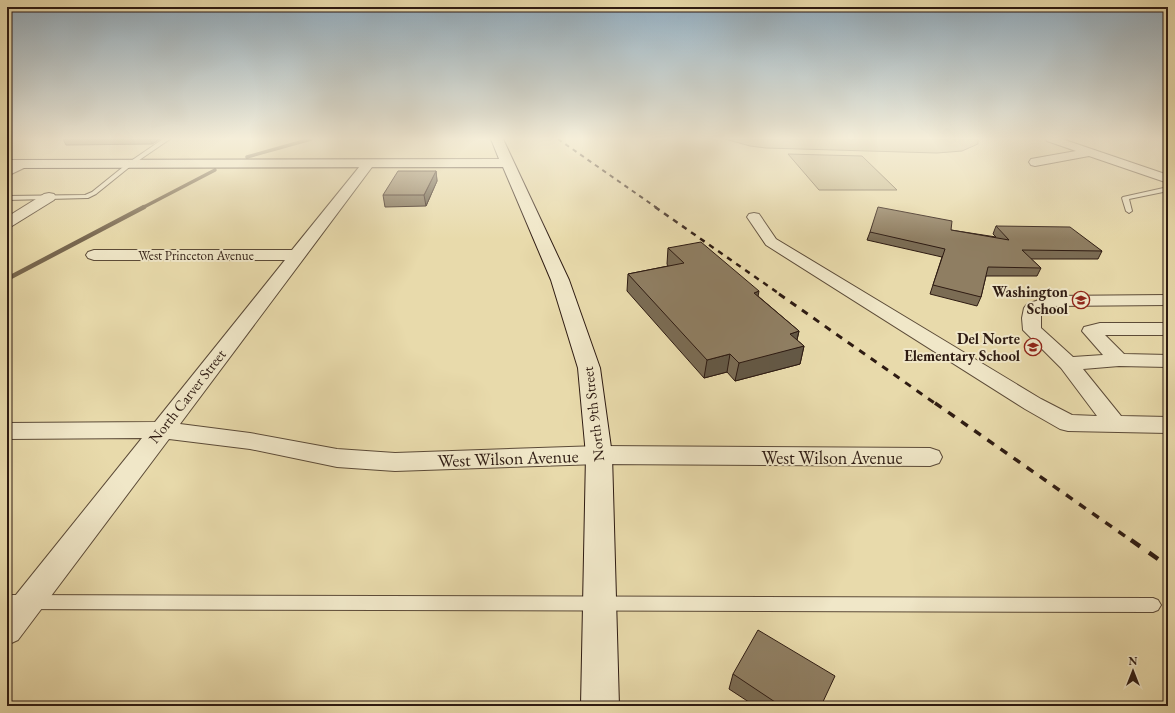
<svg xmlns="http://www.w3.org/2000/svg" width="1175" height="713" font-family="'EB Garamond',serif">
	<rect width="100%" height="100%" fill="#e8daab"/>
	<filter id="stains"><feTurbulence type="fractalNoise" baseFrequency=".005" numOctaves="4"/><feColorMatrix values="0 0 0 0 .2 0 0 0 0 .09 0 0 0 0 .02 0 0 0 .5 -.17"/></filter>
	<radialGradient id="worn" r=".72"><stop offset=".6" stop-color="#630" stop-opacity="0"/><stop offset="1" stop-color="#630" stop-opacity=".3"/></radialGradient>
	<g fill="#c8ba91" stroke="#7b6a52">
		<path d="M 725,139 L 978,139 L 978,144 L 962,151 L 937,153 L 766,148 L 750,146 Z"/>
		<path d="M 788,154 L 862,156 L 897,190 L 819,190 Z"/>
	</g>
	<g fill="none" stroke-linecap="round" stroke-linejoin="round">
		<g stroke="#78674f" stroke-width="3.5">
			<path d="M 247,157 L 311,139"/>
			<path d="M 142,208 L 215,170"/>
		</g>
		<path stroke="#78674f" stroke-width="4.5" d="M 7,279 L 144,207"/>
		<defs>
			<g id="lane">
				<path d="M 163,139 L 170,139 L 132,165 L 96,194 L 88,198 L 7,200 L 7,196 L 85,195 L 92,192 L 128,163 Z"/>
				<path d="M 1168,187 L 1168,191 L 1129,199 L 1132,211 L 1129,213 L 1126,211 L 1122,198 L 1123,197 Z"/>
				<path d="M 7,595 L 1153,598 L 1158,600 L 1161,605 L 1158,610 L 1153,612 L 7,609 Z"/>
			</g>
			<g id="street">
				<path d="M 1046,139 L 1062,139 L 1168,175 L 1168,183 L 1089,156 L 1035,166 L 1031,165 L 1029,162 L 1031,159 L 1076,151 L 1047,141 Z"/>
				<path d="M 22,160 L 26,161 L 28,164 L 26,167 L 7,176 L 7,167 Z"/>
				<path d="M 368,160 L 372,161 L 374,164 L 372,167 L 180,424 L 250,433 L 337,449 L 395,453 L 599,446 L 930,448 L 939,451 L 942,457 L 939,463 L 930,466 L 599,464 L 395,471 L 337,467 L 250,449 L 169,439 L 18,640 L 7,645 L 7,606 L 142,438 L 7,439 L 7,423 L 155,422 L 285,260 L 94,260 L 88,258 L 86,255 L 88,252 L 94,250 L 292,250 L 364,161 Z"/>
				<path d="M 49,193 L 54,194 L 56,197 L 54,200 L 12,226 L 7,227 L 7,217 L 44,194 Z"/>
				<path d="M 754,213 L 759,214 L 776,239 L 1041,399 L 1072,415 L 1097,416 L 1061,368 L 1023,330 L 1022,318 L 1024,308 L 1027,304 L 1051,296 L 1168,295 L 1168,305 L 1053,306 L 1041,311 L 1041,328 L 1073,357 L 1103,355 L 1082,331 L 1084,327 L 1100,323 L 1168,323 L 1168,335 L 1105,335 L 1124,354 L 1168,355 L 1168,367 L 1119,366 L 1083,369 L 1121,416 L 1168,417 L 1168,433 L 1068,431 L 1060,429 L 1025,409 L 766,245 L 747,217 L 749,214 Z"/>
			</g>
			<path id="secondary" d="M 491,139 L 503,139 L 569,280 L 600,368 L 612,455 L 619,706 L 581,706 L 586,455 L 578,368 L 551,280 L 503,167 L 7,168 L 7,160 L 499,159 Z"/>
		</defs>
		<use href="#lane" stroke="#5c4b38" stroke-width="2"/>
		<use href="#street" stroke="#5c4b38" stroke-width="2"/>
		<use href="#secondary" stroke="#2e1b12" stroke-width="2"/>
		<use href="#lane" fill="#f0e7c8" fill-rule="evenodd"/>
		<use href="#street" fill="#f0e7c8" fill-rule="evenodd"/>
		<use href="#secondary" fill="#f0e7c8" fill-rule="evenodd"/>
		<path stroke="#2e1b12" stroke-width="2" stroke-dasharray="4.5 4.5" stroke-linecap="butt" d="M 558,139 L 657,208"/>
		<path stroke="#2e1b12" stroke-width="2.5" stroke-dasharray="5.5 5.5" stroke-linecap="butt" d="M 655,207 L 781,295"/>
		<path stroke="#2e1b12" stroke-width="3" stroke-dasharray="7 7" stroke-linecap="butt" d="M 779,294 L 936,404"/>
		<path stroke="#2e1b12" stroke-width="3.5" stroke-dasharray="8 8" stroke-linecap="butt" d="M 935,403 L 1132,541"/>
		<path stroke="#2e1b12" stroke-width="4.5" stroke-dasharray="11 11" stroke-linecap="butt" d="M 1131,540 L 1168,566"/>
	</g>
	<g fill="#7b6c54" stroke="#2e1b12">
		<path d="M 63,139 L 160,139 L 152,144 L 66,145 Z"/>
		<path d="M 436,171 L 437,181 L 426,206 L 385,207 L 383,195 Z"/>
		<path d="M 996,226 L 1102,251 L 1098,259 L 1031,259 L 1041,268 L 1037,276 L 986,276 L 981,297 L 977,306 L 930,294 L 942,257 L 867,240 L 870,232 L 951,230 L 996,237 L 993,234 Z"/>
		<path d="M 668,248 L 758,296 L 799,331 L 797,340 L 804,346 L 800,364 L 735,381 L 727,372 L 704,378 L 627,291 L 628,274 L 668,266 L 667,264 Z"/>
		<path d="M 733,674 L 821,706 L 755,706 L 729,689 Z"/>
	</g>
	<g fill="#645845" stroke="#2e1b12">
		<path d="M 150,139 L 160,139 L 152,144 Z"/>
		<path d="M 436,171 L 437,181 L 426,206 L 424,195 Z"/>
		<path d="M 759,291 L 756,308 L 754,293 Z"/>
		<path d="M 799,331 L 795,348 L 804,346 L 800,364 L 735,381 L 739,363 L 790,334 Z"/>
		<path d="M 730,354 L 727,372 L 704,378 L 707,360 Z"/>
	</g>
	<g fill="#8f7e62" stroke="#2e1b12">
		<path d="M 398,171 L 436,171 L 424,195 L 383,195 Z"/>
		<path d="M 878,207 L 952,221 L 951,230 L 1009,240 L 996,226 L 1070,227 L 1102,251 L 1022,250 L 1041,268 L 988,267 L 981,297 L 933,285 L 945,249 L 870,232 Z"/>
		<path d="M 701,242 L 759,291 L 754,293 L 799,331 L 790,334 L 804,346 L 739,363 L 730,354 L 707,360 L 628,274 L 684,263 L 668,248 Z"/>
		<path d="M 758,630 L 835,676 L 821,706 L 781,706 L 733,674 Z"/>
	</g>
	<linearGradient id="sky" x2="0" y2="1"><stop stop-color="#8fa9bb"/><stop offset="0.58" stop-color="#f5eed9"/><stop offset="1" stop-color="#f5eed9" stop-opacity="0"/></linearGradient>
	<rect width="1175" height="239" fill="url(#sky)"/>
	<defs>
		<symbol id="school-ring" viewBox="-11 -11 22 22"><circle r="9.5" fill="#f0e7c8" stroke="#8f2418" stroke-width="1.5"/><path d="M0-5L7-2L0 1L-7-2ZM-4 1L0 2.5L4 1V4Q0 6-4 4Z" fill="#8f2418"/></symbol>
	</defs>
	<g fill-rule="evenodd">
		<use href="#school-ring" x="1071" y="290" width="20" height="20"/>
		<use href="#school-ring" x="1023" y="337" width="20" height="20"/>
	</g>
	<g text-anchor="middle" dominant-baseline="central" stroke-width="4" stroke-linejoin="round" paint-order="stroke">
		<g font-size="13" fill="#2e1b12" stroke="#f0e7c8">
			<text x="196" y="255">West Princeton Avenue</text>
		</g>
		<g font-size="15" font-weight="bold" fill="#2e1b12" stroke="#f0e7c8" text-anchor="end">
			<text x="1068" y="291">Washington<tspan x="1068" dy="17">School</tspan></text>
			<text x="1020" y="338">Del Norte<tspan x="1020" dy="17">Elementary School</tspan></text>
		</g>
		<g font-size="15" fill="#2e1b12" stroke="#f0e7c8">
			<text transform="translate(187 396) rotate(-52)">North Carver Street</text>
			<text transform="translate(593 414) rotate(-97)">North 9th Street</text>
		</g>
		<g font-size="18" fill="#2e1b12" stroke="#f0e7c8">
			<text x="832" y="457">West Wilson Avenue</text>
			<text transform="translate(508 458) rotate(-2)">West Wilson Avenue</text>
		</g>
	</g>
	<rect width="1175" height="713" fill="none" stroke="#e8daab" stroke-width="24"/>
	<rect x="8" y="8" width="1159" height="697" fill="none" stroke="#2e1b12" stroke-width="2"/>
	<rect x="12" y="12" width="1151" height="689" fill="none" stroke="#2e1b12"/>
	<g transform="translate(1133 671)" stroke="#f0e7c8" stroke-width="3" paint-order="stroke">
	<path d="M0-3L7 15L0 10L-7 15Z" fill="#2e1b12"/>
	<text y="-6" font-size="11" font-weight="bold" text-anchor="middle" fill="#2e1b12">N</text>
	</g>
	<rect width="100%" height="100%" filter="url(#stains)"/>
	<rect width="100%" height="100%" fill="url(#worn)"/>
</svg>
